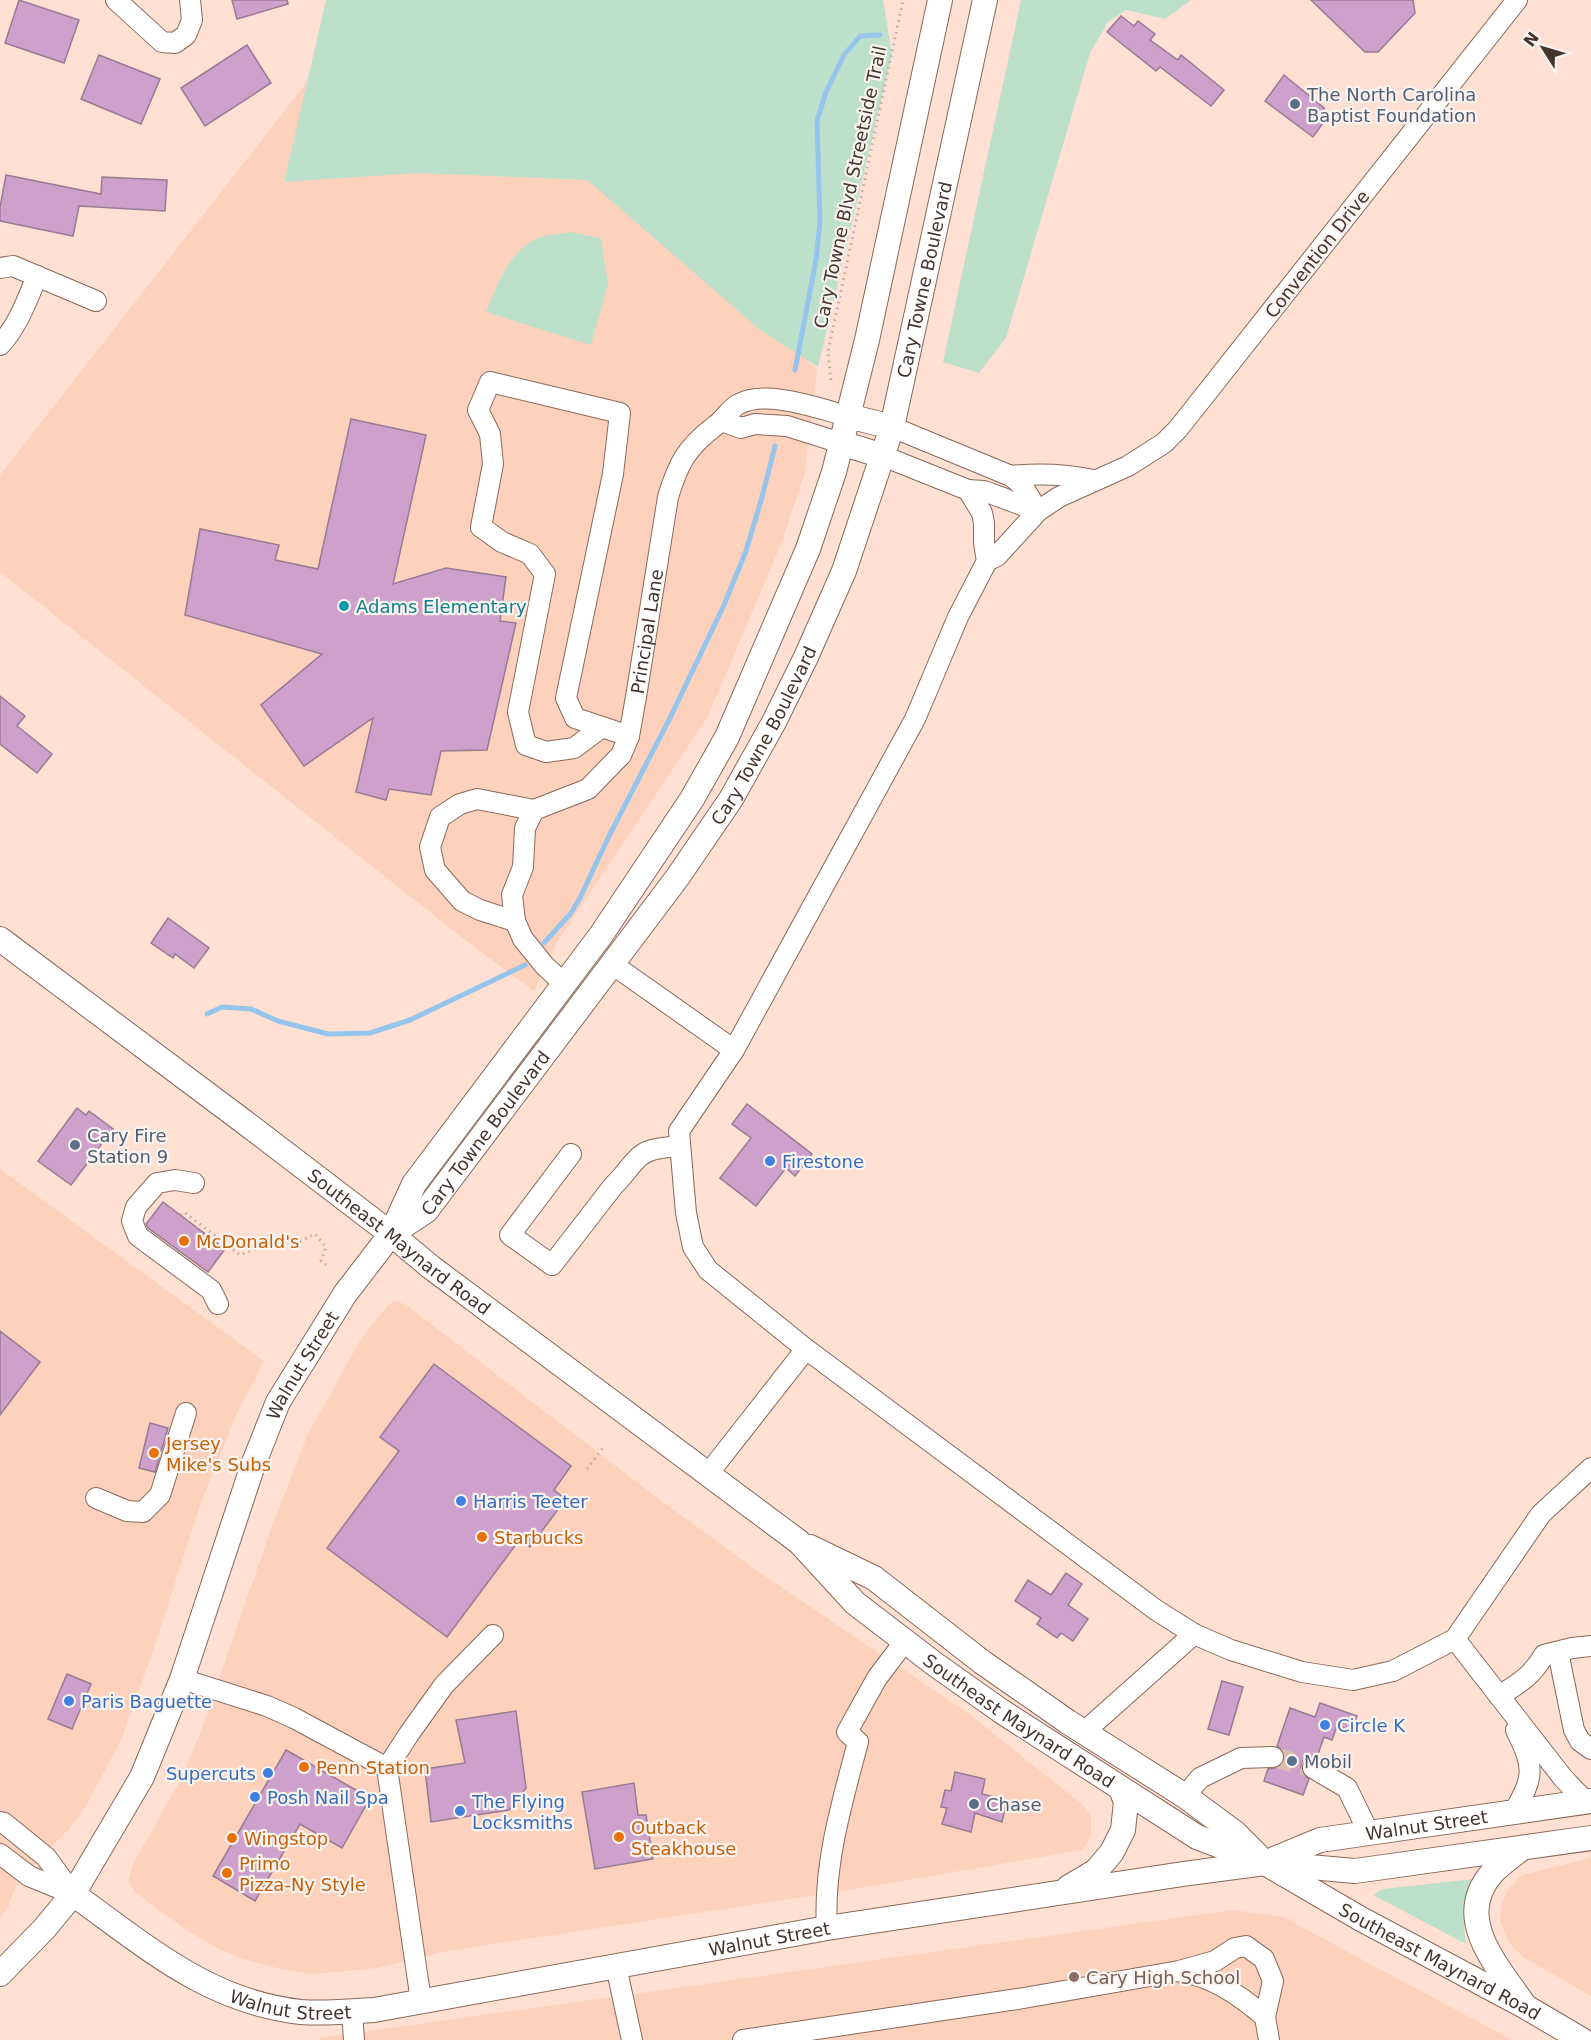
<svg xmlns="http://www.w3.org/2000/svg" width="1591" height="2040" font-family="'DejaVu Sans',sans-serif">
	<rect width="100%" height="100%" fill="#ffe0d3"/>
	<g fill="#fed1bd">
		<path d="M 371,0 L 389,0 L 817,369 L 805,472 L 781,544 L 707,718 L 556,944 L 534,991 L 474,947 L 0,572 L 0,475 Z"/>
		<path d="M 0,1169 L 264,1361 L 236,1415 L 200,1505 L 154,1648 L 121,1740 L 86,1806 L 69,1829 L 42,1856 L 15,1887 L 8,1908 L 0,1917 Z"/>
		<path d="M 394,1301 L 405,1304 L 664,1503 L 769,1579 L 968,1713 L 1083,1805 L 1091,1816 L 1091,1836 L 1082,1850 L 849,1890 L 448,1951 L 377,1968 L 315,1974 L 281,1969 L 248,1960 L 219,1949 L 188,1931 L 135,1892 L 128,1881 L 133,1864 L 181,1779 L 202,1728 L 272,1526 L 308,1434 L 361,1339 L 387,1306 Z"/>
		<path d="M 1591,1858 L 1591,1996 L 1523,1957 L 1509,1943 L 1500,1921 L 1501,1906 L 1509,1888 L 1522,1875 Z"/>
		<path d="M 1233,1910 L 1283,1917 L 1512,2040 L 320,2040 L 319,2038 Z"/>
	</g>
	<g fill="#bce0c9">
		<path d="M 326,0 L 883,0 L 892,54 L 818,367 L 759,329 L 587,180 L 418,173 L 284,182 Z"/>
		<path d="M 1021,0 L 1191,0 L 1165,19 L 1126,10 L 1108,22 L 1090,53 L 1006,338 L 979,373 L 943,362 Z"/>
		<path d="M 570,232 L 601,238 L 608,284 L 591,345 L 486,312 C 497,285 510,248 541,237 C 550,234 560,234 570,232 Z"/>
		<path d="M 1474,1879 C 1465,1902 1462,1920 1466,1944 L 1373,1895 L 1383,1889 Z"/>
	</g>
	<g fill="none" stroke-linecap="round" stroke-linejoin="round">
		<g stroke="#95c5ec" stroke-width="5">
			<path d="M 795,370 L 816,260 L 820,222 L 817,121 L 826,92 L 844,55 L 860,36 L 880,35"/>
			<path d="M 544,943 L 571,913 L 580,898 L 609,836 L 670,718 L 724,605 L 746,551 L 762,497 L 775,446"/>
			<path d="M 207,1014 L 222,1007 L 251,1009 L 278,1021 L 328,1034 L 370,1033 L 410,1020 L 525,965"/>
		</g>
	</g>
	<g fill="#cda1cb" stroke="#957b94" stroke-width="1.5">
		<path d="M 19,0 L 79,20 L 64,63 L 5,43 Z"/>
		<path d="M 232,0 L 287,0 L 288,4 L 237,19 Z"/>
		<path d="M 1311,0 L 1413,0 L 1415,13 L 1378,52 L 1365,52 Z"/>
		<path d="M 1121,16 L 1134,26 L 1138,21 L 1155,34 L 1150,40 L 1178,60 L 1181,55 L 1224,90 L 1211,106 L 1160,67 L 1156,71 L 1107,32 Z"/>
		<path d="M 247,45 L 271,83 L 205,126 L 181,88 Z"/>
		<path d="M 99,55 L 160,79 L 141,124 L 81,99 Z"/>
		<path d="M 1284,75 L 1324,108 L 1325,120 L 1313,137 L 1265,101 Z"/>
		<path d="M 6,175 L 101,194 L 102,177 L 167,180 L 165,211 L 79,206 L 73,236 L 0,221 L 0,207 Z"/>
		<path d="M 351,419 L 426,435 L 393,584 L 446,568 L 506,577 L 500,621 L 516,623 L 487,750 L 441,751 L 431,795 L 389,789 L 386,800 L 356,792 L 373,718 L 304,766 L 261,705 L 322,654 L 185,615 L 200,529 L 279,545 L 275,560 L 318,569 Z"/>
		<path d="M 0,696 L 25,716 L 17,726 L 52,754 L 37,773 L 0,744 Z"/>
		<path d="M 168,918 L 209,948 L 194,968 L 175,954 L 173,958 L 151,943 Z"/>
		<path d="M 747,1104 L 812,1154 L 795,1176 L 786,1168 L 756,1206 L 720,1178 L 751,1138 L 732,1124 Z"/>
		<path d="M 77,1108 L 86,1115 L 89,1111 L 113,1129 L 71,1185 L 38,1161 Z"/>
		<path d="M 163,1202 L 225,1249 L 208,1272 L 148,1228 L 146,1224 Z"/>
		<path d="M 0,1331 L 40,1362 L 0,1415 Z"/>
		<path d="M 434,1364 L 571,1466 L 554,1490 L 563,1497 L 557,1506 L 559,1508 L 530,1547 L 520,1539 L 447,1637 L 327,1548 L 399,1451 L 380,1437 Z"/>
		<path d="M 150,1423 L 168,1428 L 155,1472 L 139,1468 Z"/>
		<path d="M 1066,1573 L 1082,1584 L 1068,1605 L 1088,1619 L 1073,1641 L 1061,1633 L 1057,1638 L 1037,1624 L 1041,1618 L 1015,1601 L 1028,1580 L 1051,1595 Z"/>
		<path d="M 67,1674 L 91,1684 L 72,1729 L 48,1719 Z"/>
		<path d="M 1222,1681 L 1243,1687 L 1229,1735 L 1208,1729 Z"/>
		<path d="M 1320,1703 L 1357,1716 L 1352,1731 L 1337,1726 L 1332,1740 L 1324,1737 L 1317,1757 L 1308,1757 L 1303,1761 L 1301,1767 L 1302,1773 L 1309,1779 L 1303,1795 L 1264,1781 L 1268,1769 L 1279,1767 L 1284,1762 L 1283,1751 L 1277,1746 L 1290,1708 L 1315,1717 Z"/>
		<path d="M 516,1711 L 526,1788 L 509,1810 L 431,1822 L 425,1769 L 465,1763 L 456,1720 Z"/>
		<path d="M 286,1750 L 370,1798 L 342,1848 L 300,1824 L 255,1901 L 213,1876 Z"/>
		<path d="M 955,1772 L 985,1779 L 982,1794 L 1007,1800 L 1002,1822 L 975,1813 L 971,1832 L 942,1824 L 947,1808 L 941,1807 L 945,1790 L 951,1791 Z"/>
		<path d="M 634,1783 L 638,1815 L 646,1815 L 653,1859 L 595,1869 L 582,1792 Z"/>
	</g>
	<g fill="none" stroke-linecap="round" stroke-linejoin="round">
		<path stroke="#dabeb2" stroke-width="20" stroke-dasharray="20 10" stroke-linecap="butt" d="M 1273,1757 L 1313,1768"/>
		<defs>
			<g id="minor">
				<path d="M 116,0 L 162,42 L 175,43 L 186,35 L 192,20 L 190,0"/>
				<path d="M 1517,0 L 1178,429 L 1164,443 L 1128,466 L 1059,497 L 1038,511 L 997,556 L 987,561 L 958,617 L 915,719 L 734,1050 L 679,1131 L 686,1213 L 693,1247 L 708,1270 L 806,1349 L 1156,1610 L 1194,1634 L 1231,1650 L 1302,1672 L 1353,1680 L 1393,1671 L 1455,1639 L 1541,1514 L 1591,1468"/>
				<path d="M 0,268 L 13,266 L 96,301"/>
				<path d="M 0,345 C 18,326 27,300 37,276"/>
				<path d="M 722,421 L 741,428 L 755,424 L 787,426 L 841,443"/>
				<path d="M 892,427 L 1011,476 L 1022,485 L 1038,511"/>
				<path d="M 883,456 L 968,490 L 984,491 L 1038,511"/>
				<path d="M 1011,476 C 1039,473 1066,474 1093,480"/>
				<path d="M 968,490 L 982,513 L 984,523 L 984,543 L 987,561"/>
				<path d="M 602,727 L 574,748 L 546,752 L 526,745 L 518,712 L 545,574 L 530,554 L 502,542 L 481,527 L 493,464 L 490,434 L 478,410 L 490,382 L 620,413 L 613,474 L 566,698 L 575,718 L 629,736"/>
				<path id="s1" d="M 534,810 L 588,789 L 621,755 L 629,736 L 636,697 L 668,497 C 678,464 686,448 715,426 C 724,420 730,408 739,404 C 767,389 819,409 848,416"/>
				<path d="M 534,810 L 525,828 L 523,867 L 512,895 L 515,921 L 523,939 L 544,965 L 564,984"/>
				<path d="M 515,921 L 480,910 L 462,901 L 435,870 L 430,847 L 440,817 L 460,804 L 477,799 L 534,810"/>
				<path d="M 612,964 L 734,1050"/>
				<path d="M 571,1154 L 510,1235 L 552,1265 L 614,1185 C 623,1177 628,1168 636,1160 C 647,1147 665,1148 680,1146"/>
				<path d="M 194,1183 L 175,1180 L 157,1183 L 136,1207 L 132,1221 L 138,1236 L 211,1290 L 218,1304"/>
				<path d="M 708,1474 L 806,1349"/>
				<path d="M 96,1498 L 127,1511 L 143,1512 L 160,1495 L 186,1413"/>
				<path d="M 1455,1639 L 1563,1778 L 1586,1802"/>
				<path d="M 1558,1652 L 1574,1730 L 1580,1741 L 1591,1749"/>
				<path d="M 182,1679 L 267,1706 L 294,1718 L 387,1768 L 421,2001"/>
				<path d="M 1499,1696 C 1518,1684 1532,1676 1544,1655 L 1572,1648 L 1591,1646"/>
				<path d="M 1084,1732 L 1194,1634"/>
				<path d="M 387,1768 L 409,1734 L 444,1685 L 493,1635"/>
				<path d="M 1313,1768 L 1347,1788 L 1369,1833"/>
				<path d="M 1185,1796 L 1200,1778 L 1241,1758 L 1273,1757"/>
				<path d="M 1514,1812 C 1534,1776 1535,1769 1516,1730"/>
				<path d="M 0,1822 L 4,1823 L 46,1857 L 73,1894"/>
				<path d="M 0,1854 L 29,1876 L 73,1894"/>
				<path d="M 827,1928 C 823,1865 842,1803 858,1742 L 847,1732 L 877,1678 L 905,1641"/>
				<path d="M 616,1966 L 632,2040"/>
				<path d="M 1182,1972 C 1212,1976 1242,1997 1265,2017"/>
				<path d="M 352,2011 L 354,2040"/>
				<path d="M 743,2040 L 1018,1999 L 1179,1971 L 1215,1961 L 1235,1948 L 1246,1946 L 1264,1959 L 1273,1981 L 1265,2017 L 1269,2040"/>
			</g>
			<g id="major">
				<path d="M 848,416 L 892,427"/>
				<path d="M 841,443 L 883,456"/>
				<path id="s2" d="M 0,939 L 243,1121 L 391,1234 L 432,1268 L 799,1542 L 855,1603 L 936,1665 L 1001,1711 L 1197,1837 L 1265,1863 L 1361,1919 L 1526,2007 L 1582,2040"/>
				<path id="s3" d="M 391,1234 L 426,1211 L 677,878 L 731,799 L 774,722 L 806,657 L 844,571 L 892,427 L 985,0"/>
				<path d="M 810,1547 L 874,1578 L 982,1662 L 1068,1722 L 1185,1796 L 1235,1833 L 1257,1855"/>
				<path d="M 1521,1849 C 1511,1857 1500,1864 1492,1873 C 1452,1919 1498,1966 1524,2005"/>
				<path id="s4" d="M 1267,1862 L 1320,1840 L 1591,1801"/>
				<path d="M 1069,1887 L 1096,1871 L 1112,1852 L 1123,1830 L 1126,1802 L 1121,1789"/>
				<path id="s5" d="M 73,1894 C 146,1946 208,2002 301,2012 C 325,2014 350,2011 374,2010 L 827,1928 L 1183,1874 L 1265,1863 L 1355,1871 L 1591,1838"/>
				<path id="s6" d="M 0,1974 L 44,1929 L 73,1894 L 142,1777 L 182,1679 L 253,1465 L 278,1402 L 345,1294 L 391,1234 L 414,1184 L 601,935 L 692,799 L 727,737 L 808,549 L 834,472 L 867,340 L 940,0"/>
			</g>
		</defs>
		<use href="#minor" stroke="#886859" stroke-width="22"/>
		<use href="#major" stroke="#886859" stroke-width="26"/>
		<g stroke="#c4aaa0" stroke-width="3" stroke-dasharray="1.5 4.5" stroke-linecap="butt">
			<path d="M 831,380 L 828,352 L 903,0"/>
			<path d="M 181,1215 L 184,1212 L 240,1255 L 258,1248"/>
			<path d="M 289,1247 L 315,1234 L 326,1247 L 321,1261 L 328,1266"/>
			<path d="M 587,1469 L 603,1448"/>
		</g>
		<use href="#minor" stroke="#fff" stroke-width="20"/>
		<use href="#major" stroke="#fff" stroke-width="24"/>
	</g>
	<g fill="#5c6f8a" stroke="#fbf3f0" stroke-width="2">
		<circle cx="1295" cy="104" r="6"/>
		<circle cx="75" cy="1145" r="6"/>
		<circle cx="1292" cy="1761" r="6"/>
		<circle cx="974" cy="1804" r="6"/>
	</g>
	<circle fill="#0f9aa8" stroke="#fbf3f0" stroke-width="2" cx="344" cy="606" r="6"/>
	<g fill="#3f7fe0" stroke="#fbf3f0" stroke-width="2">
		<circle cx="770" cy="1161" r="6"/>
		<circle cx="461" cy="1501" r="6"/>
		<circle cx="69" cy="1701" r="6"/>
		<circle cx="1325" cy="1725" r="6"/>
		<circle cx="268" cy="1773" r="6"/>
		<circle cx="255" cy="1797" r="6"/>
		<circle cx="460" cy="1811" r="6"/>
	</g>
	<g fill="#e8710a" stroke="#fbf3f0" stroke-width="2">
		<circle cx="184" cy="1241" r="6"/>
		<circle cx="154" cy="1453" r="6"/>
		<circle cx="482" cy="1537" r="6"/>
		<circle cx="304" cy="1767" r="6"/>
		<circle cx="619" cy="1837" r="6"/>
		<circle cx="232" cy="1838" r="6"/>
		<circle cx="227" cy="1873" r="6"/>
	</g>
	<circle fill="#8d6e63" stroke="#fbf3f0" stroke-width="2" cx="1074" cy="1977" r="6"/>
	<g text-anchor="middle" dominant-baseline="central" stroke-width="4.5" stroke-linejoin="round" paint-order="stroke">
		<g font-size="18" fill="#4e5e75" stroke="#fbf3f0" text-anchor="start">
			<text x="1307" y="94">The North Carolina<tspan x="1307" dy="21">Baptist Foundation</tspan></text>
			<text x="87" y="1135">Cary Fire<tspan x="87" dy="21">Station 9</tspan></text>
			<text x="1304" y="1761">Mobil</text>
			<text x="986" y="1804">Chase</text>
		</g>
		<g font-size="18" fill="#44352f" stroke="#fbf3f0">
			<text transform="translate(850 187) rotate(-78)">Cary Towne Blvd Streetside Trail</text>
			<text transform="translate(1317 254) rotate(-52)">Convention Drive</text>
			<text stroke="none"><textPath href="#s3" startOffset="1112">Cary Towne Boulevard</textPath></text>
			<text stroke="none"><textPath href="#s1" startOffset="232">Principal Lane</textPath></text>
			<text stroke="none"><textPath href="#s3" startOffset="626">Cary Towne Boulevard</textPath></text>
			<text stroke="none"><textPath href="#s3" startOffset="140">Cary Towne Boulevard</textPath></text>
			<text stroke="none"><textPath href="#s2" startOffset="501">Southeast Maynard Road</textPath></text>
			<text stroke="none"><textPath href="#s6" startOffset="687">Walnut Street</textPath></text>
			<text stroke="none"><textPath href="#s2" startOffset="1286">Southeast Maynard Road</textPath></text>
			<text stroke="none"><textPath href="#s4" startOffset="165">Walnut Street</textPath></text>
			<text stroke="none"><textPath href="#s5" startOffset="735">Walnut Street</textPath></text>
			<text stroke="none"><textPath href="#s2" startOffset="1772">Southeast Maynard Road</textPath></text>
			<text stroke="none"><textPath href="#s5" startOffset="249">Walnut Street</textPath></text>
		</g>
		<g font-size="18" fill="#0d838f" stroke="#fbf3f0" text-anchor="start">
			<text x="356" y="606">Adams Elementary</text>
		</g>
		<g font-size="18" fill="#366cbe" stroke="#fbf3f0" text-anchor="start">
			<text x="782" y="1161">Firestone</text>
			<text x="473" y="1501">Harris Teeter</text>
			<text x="81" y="1701">Paris Baguette</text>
			<text x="1337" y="1725">Circle K</text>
			<text x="256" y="1773" text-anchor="end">Supercuts</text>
			<text x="267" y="1797">Posh Nail Spa</text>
			<text x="472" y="1801">The Flying<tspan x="472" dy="21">Locksmiths</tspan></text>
		</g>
		<g font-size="18" fill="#c56008" stroke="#fbf3f0" text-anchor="start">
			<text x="196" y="1241">McDonald's</text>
			<text x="166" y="1443">Jersey<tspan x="166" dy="21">Mike's Subs</tspan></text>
			<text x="494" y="1537">Starbucks</text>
			<text x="316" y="1767">Penn Station</text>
			<text x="631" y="1827">Outback<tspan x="631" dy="21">Steakhouse</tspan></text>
			<text x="244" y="1838">Wingstop</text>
			<text x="239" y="1863">Primo<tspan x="239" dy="21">Pizza-Ny Style</tspan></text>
		</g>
		<g font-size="18" fill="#785e54" stroke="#fbf3f0" text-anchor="start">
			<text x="1086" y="1977">Cary High School</text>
		</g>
	</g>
	<g transform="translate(1543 48) rotate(307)" stroke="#fbf3f0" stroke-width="4.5" paint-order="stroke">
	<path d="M0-4.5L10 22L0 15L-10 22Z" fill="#44352f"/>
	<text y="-9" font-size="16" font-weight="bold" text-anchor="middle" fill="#44352f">N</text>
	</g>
</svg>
